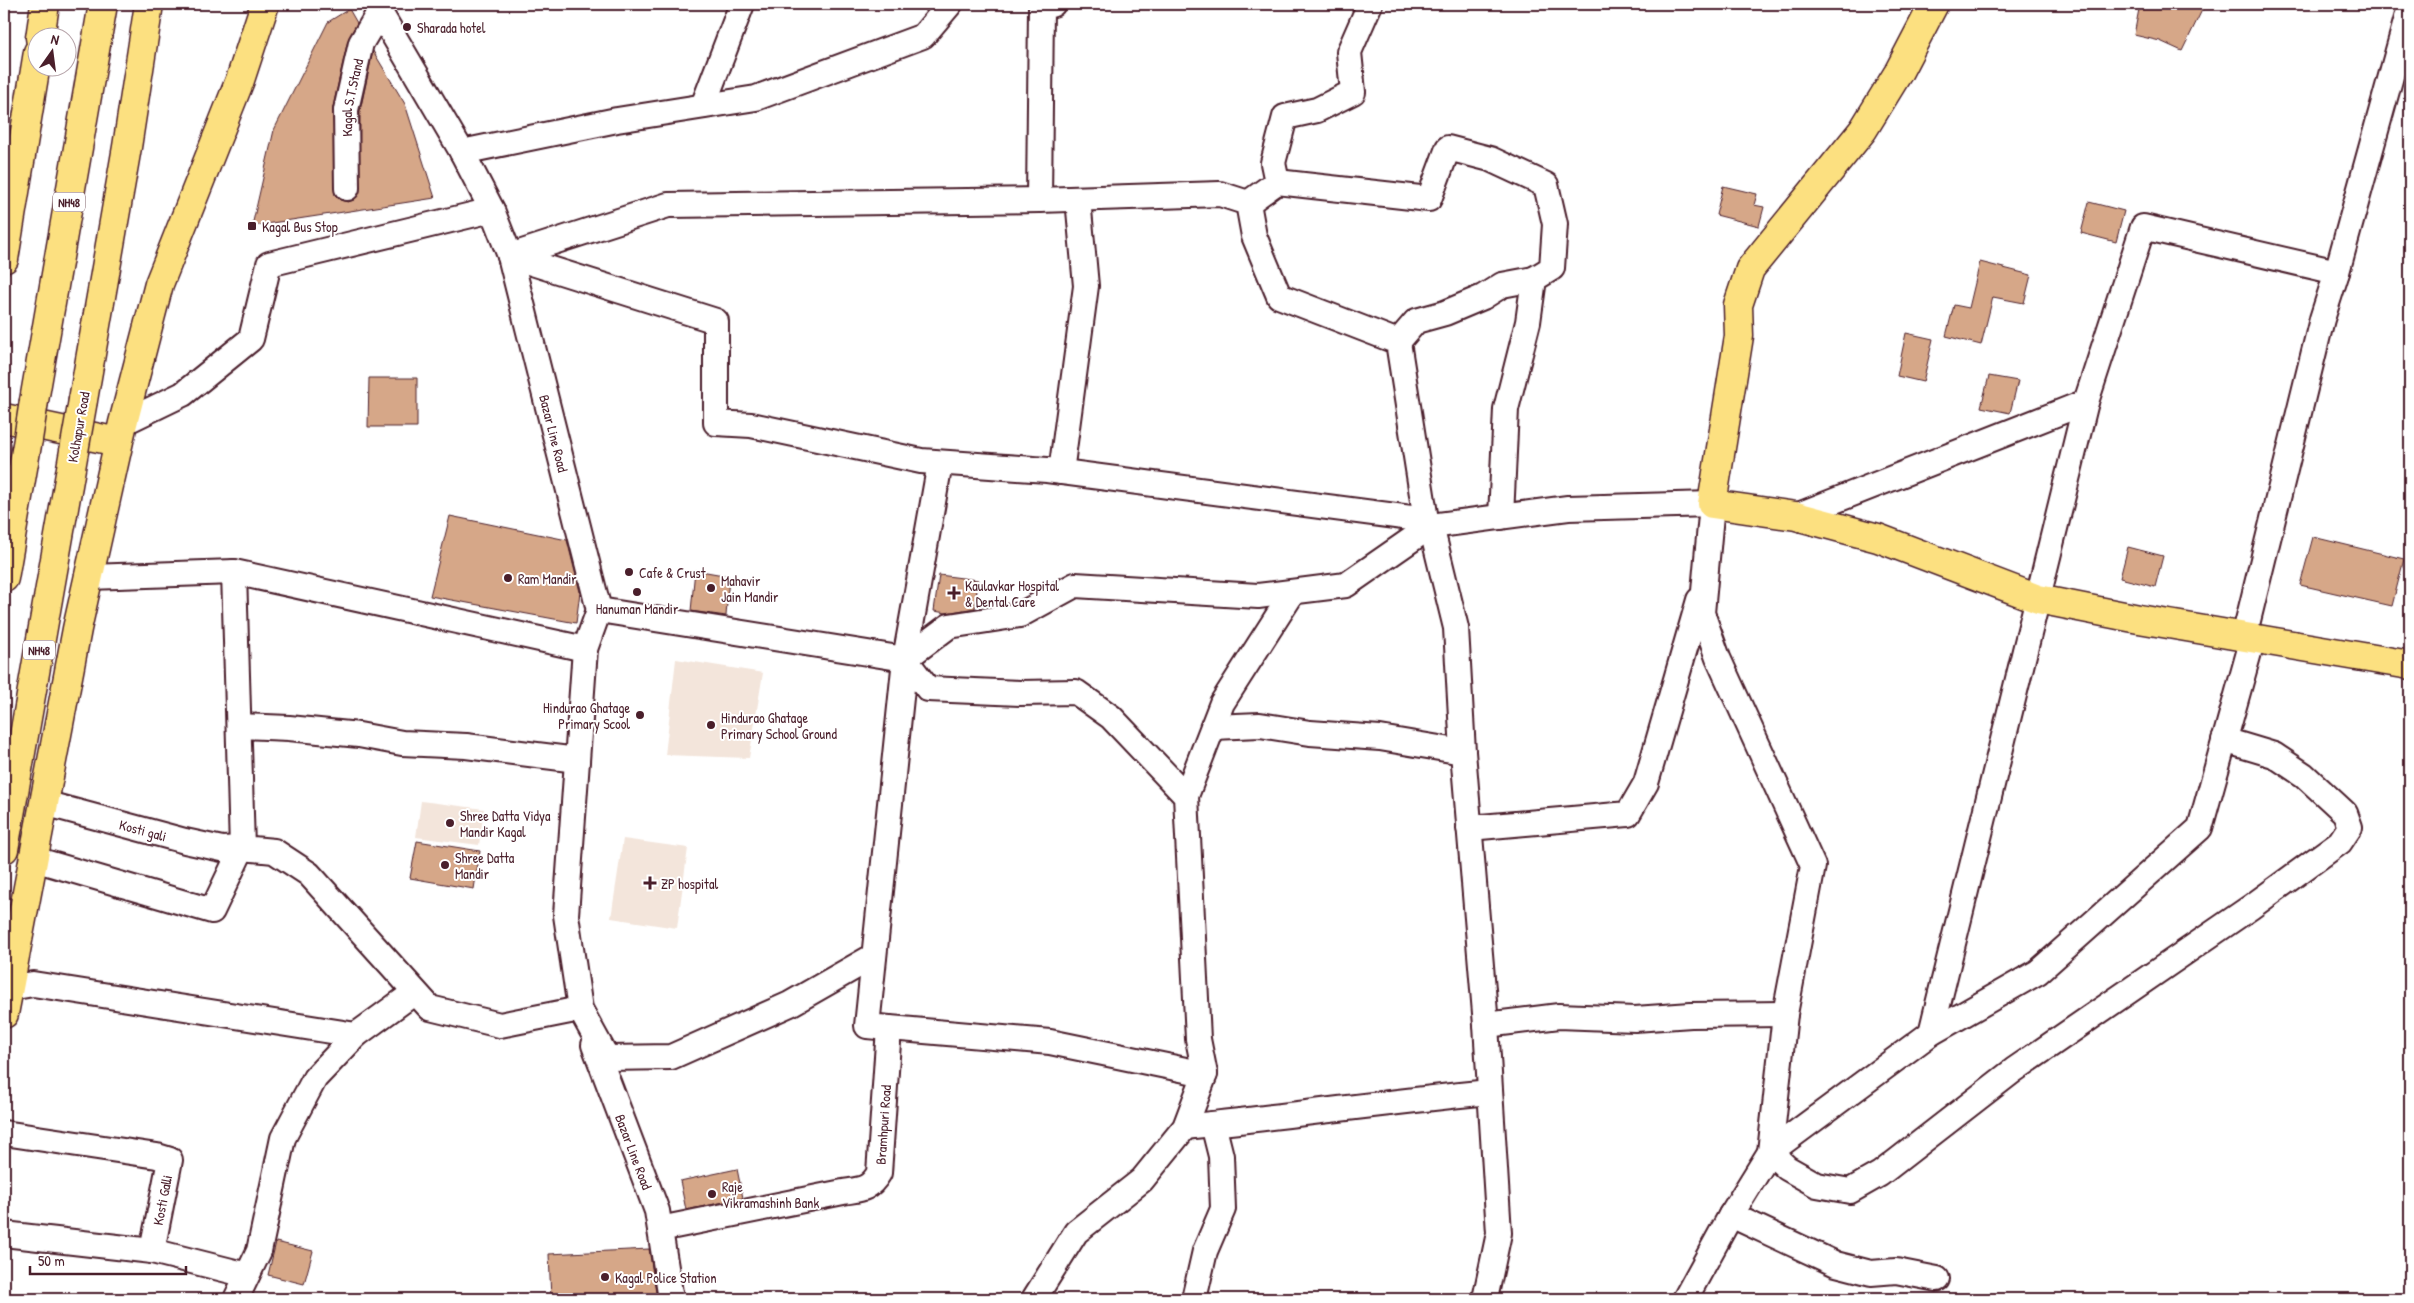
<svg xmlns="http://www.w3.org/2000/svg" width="2414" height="1303" font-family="'Patrick Hand',sans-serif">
	<rect width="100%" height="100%" fill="#fff"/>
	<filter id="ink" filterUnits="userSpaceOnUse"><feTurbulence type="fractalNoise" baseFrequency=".02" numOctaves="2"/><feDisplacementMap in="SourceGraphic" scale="10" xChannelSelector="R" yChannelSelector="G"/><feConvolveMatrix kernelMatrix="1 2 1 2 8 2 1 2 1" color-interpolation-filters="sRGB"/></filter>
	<g filter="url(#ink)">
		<g fill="#f3e5db">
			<path d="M 676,659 L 763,673 L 749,758 L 665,755 Z"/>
			<path d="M 421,801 L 484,809 L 479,845 L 416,837 Z"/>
			<path d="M 623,839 L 688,848 L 677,928 L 611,918 Z"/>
		</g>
		<g fill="#d6a788" stroke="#4a1f2b">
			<path d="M 2140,4 L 2205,4 L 2182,51 L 2160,41 L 2134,35 Z"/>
			<path d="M 349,9 L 357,23 L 348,40 L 333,107 L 335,195 L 340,200 L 348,202 L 354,200 L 359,194 L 360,111 L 373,51 L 405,104 L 435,198 L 252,226 L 274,130 L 328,22 Z"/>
			<path d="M 1723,186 L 1757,194 L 1754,205 L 1764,207 L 1759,226 L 1716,215 Z"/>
			<path d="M 2089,202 L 2124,211 L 2116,242 L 2081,233 Z"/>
			<path d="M 1980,262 L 2031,275 L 2024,303 L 1993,297 L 1981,345 L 1946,336 L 1954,305 L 1969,308 Z"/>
			<path d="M 1906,333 L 1933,339 L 1923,382 L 1897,376 Z"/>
			<path d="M 1989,376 L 2018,381 L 2010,413 L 1981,407 Z"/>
			<path d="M 369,378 L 417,378 L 417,427 L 368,427 Z"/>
			<path d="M 450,516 L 567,540 L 580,592 L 576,623 L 430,596 Z"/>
			<path d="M 2313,537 L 2404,559 L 2392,606 L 2300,585 Z"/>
			<path d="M 2128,547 L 2163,556 L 2155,587 L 2120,578 Z"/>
			<path d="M 695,570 L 729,576 L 726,616 L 691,611 Z"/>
			<path d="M 939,575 L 978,580 L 975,608 L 946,613 L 934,611 Z"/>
			<path d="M 417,841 L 480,851 L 474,889 L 410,878 Z"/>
			<path d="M 737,1169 L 743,1198 L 686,1210 L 680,1181 Z"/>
			<path d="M 276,1242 L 313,1251 L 304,1284 L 268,1275 Z"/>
			<path d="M 649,1249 L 657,1299 L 551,1299 L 549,1254 Z"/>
		</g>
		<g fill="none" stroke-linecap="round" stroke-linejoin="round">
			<defs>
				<g id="minor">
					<path d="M 703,106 L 742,4"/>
					<path d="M 462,152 L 617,120 L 756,98 L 923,36 L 950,4"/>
					<path d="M 1277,182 L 1429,199 L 1448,148 L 1490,159 L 1546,185 L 1555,224 L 1552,268 L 1534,279 L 1528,322 L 1506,409 L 1501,517"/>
					<path id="s1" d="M 347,188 L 346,110 L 361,43 L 380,11"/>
					<path d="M 1248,203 L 1277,182 L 1273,163 L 1285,117 L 1317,110 L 1353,92 L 1349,52 L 1370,4"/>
					<path id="s2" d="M 492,210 L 510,256 L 599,610"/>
					<path d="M 510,256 L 716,321 L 716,423 L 751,425 L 921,461 L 1047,470 L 1426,520 L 1398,342 L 1279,296 L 1254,236 L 1248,203 L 1220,194 L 1039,200"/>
					<path d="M 510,256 L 668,205 L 1039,200 L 1041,8 L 1053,4"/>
					<path d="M 1398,342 L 1416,321 L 1445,313 L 1483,297 L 1502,285 L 1534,279"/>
					<path d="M 123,423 L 183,394 L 251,339 L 269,264 L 492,210 L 462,152 L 375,4"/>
					<path d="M 1061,472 L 1086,286 L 1078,199"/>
					<path d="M 1796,516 L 2086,402"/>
					<path d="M 234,572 L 242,848 L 274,851 L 309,874 L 430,1008 L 500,1025 L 580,1009"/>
					<path d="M 89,577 L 234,572 L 585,649 L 599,610"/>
					<path d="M 599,610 L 905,659 L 940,463"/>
					<path d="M 2244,637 L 2322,319 L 2337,272 L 2410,7"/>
					<path d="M 585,649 L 566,915 L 580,1009 L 607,1058 L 671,1057 L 790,1004 L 874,956"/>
					<path d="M 905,659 L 949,626 L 1020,615 L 1075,585 L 1258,596 L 1346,585 L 1431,526 L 1568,508 L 1712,504 L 1702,613 L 1718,658 L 1813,866 L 1785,1014 L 1770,1152 L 1787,1168 L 1817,1185 L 1850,1191 L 1880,1174 L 2014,1070 L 2251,907 L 2340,842 L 2350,827 L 2345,813 L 2304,775 L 2274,755 L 2224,740"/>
					<path d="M 239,726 L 289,728 L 359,735 L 402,743 L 466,746 L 577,760"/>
					<path d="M 1213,727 L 1260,725 L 1310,733 L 1380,738 L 1463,752 L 1456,628 L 1431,526"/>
					<path d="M 1463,752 L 1486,1025 L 1499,1233 L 1485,1299"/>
					<path d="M 1186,796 L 1111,717 L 1076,692 L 1020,693 L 928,689 L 905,659 L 867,1026 L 1050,1042 L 1205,1074 L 1198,1039 L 1186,796 L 1222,703 L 1293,592"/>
					<path d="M 1469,828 L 1628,814 L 1646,783 L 1699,600"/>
					<path d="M 34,859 L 212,911 L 242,848 L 222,849 L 185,841 L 44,803"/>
					<path d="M 10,988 L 33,984 L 356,1035"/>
					<path d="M 1486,1025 L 1559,1016 L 1635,1019 L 1691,1015 L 1785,1014"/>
					<path d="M 1931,1033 L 2086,402 L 2143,227 L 2337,272"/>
					<path id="s3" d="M 594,1045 L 657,1211 L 671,1299"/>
					<path d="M 1185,1127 C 1287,1116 1388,1102 1490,1092"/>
					<path d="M 4,1133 L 157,1156 L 170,1160 L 152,1251 L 247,1275"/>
					<path d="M 1731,1215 L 1836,1264 L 1871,1273 L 1896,1271 L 1937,1279"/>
					<path id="s4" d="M 660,1229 L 843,1192 C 861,1189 869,1190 879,1173 L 889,1028"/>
					<path d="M 4,1234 L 152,1251"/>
					<path d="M 236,1299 L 259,1251 L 283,1138 L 315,1078 L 356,1035 L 415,992"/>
					<path d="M 1034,1299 L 1076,1232 L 1142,1180 L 1185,1127 L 1205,1074"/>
					<path d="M 1194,1299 L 1205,1251 L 1223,1209 L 1221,1156 L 1213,1124"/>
					<path d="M 1685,1299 L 1731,1215 L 1770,1152 L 1931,1033 L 2038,972 L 2200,828 L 2253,638"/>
				</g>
				<path id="major" d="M 1934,4 L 1898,73 L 1863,130 L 1750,269 L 1738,305 L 1739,336 L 1712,504 L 1796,516 L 1878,538 L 2038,599 L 2139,619 L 2410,665"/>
				<g id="highway">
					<path d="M 40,38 L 45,4"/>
					<path d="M 4,259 L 38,52"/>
					<path d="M 83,400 L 127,147 L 149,4"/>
					<path d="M 34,401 L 103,4"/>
					<path d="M 4,418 L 118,442"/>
					<path d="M 4,578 L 28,439"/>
					<path d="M 4,849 L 74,451"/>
					<path d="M 4,1014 L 77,629 L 123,423 L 159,284 L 240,80 L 265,4"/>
				</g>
			</defs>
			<use href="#minor" stroke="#4a1f2b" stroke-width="28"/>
			<use href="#major" stroke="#4a1f2b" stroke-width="31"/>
			<use href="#highway" stroke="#4a1f2b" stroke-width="31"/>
			<use href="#minor" stroke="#fff" stroke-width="24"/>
			<use href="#major" stroke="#fce080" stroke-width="28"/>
			<use href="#highway" stroke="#fce080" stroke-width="28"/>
			<defs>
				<g id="highway-bridge">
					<path d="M 28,439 L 34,401"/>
					<path d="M 74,451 L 83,400"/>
				</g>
			</defs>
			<use href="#highway-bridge" stroke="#4a1f2b" stroke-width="31" stroke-linecap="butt"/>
			<use href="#highway-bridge" stroke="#fce080" stroke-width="28"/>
		</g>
	</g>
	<g fill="#4a1f2b" stroke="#fff" stroke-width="2">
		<circle cx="407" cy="27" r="5"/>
		<rect x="247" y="221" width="10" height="10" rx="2.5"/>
		<circle cx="629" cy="572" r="5"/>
		<circle cx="508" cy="578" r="5"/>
		<circle cx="711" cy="588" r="5"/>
		<circle cx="637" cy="592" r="5"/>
		<path d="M951.5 585.5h5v5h5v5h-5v5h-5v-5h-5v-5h5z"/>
		<circle cx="640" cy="715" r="5"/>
		<circle cx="711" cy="725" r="5"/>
		<circle cx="450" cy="823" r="5"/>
		<circle cx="445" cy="865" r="5"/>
		<path d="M647.5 875.5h5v5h5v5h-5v5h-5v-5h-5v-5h5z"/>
		<circle cx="712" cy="1194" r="5"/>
		<circle cx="605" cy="1277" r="5"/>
	</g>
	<g text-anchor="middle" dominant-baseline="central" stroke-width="4" stroke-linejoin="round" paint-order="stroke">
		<g fill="#fff" stroke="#80626b" stroke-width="1">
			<rect x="53" y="192.5" width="32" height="19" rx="4"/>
			<rect x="23" y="640.5" width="32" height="19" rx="4"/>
		</g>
		<g font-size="12" font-weight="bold" fill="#4a1f2b">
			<text x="69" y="202">NH48</text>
			<text x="39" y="650">NH48</text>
		</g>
		<g font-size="14" fill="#4a1f2b" stroke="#fff" text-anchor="start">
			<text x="417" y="27">Sharada hotel</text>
			<text x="262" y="226">Kagal Bus Stop</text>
			<text x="639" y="572">Cafe &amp; Crust</text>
			<text x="518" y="578">Ram Mandir</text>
			<text x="721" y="580">Mahavir<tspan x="721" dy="16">Jain Mandir</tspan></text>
			<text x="965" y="585">Kaulavkar Hospital<tspan x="965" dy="16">&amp; Dental Care</tspan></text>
			<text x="637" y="608" text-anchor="middle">Hanuman Mandir</text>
			<text x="630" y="707" text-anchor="end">Hindurao Ghatage<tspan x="630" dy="16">Primary Scool</tspan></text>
			<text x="721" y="717">Hindurao Ghatage<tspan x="721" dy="16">Primary School Ground</tspan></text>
			<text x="460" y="815">Shree Datta Vidya<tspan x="460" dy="16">Mandir Kagal</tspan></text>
			<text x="455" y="857">Shree Datta<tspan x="455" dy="16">Mandir</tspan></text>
			<text x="661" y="883">ZP hospital</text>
			<text x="722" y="1186">Raje<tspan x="722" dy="16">Vikramashinh Bank</tspan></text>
			<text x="615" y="1277">Kagal Police Station</text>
		</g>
		<g font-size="14" fill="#4a1f2b" stroke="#fff">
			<text stroke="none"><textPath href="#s1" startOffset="91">Kagal S.T.Stand</textPath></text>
			<text transform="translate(78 427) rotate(-80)">Kolhapur Road</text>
			<text stroke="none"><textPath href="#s2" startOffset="232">Bazar Line Road</textPath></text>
			<text transform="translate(143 830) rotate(15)">Kosti gali</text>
			<text stroke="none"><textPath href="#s4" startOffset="278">Bramhpuri Road</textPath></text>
			<text stroke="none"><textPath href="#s3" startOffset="114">Bazar Line Road</textPath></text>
			<text transform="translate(162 1200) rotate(-79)">Kosti Galli</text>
		</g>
	</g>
	<rect width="2414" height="1303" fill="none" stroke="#fff" stroke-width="20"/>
	<rect x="10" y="10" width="2394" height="1283" fill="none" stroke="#4a1f2b" stroke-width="2" filter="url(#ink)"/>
	<g transform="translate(52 52) rotate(14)"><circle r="24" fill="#ffffff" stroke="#b7a5aa"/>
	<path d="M0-4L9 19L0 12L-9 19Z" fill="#4a1f2b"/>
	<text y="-8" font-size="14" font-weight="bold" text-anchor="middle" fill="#4a1f2b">N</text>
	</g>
	<path d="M30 1266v8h156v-8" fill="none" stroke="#4a1f2b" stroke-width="2.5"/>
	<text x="38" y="1266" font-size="15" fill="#4a1f2b" stroke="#ffffff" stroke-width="4" paint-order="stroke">50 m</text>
</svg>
